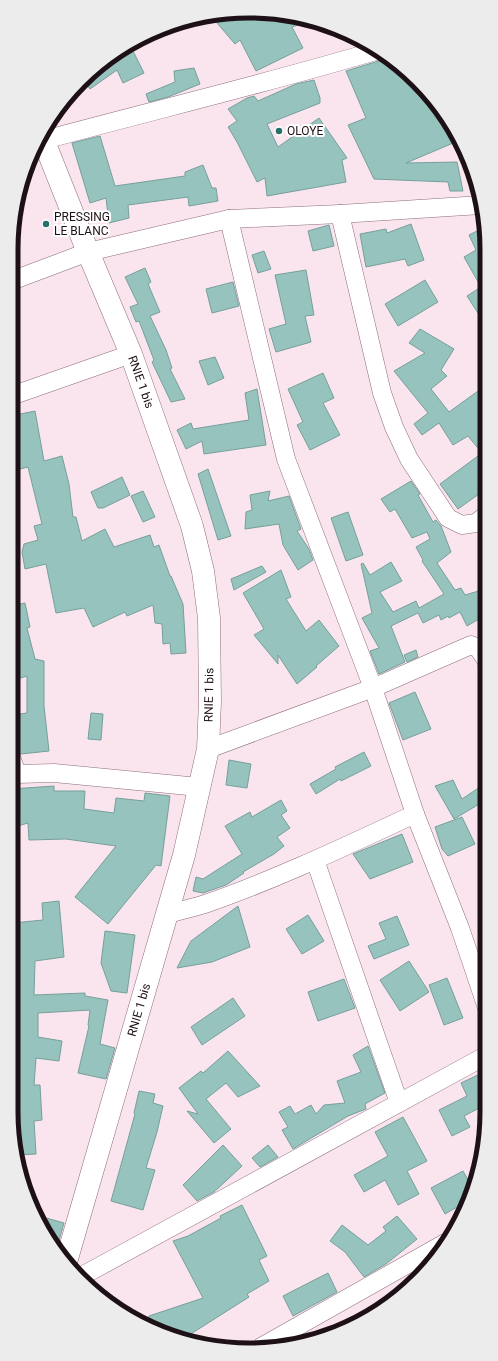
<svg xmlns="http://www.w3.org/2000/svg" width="498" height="1361" font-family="Roboto,sans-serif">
	<rect width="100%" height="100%" fill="#fae4ee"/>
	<g fill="#97c3be" stroke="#75a09b">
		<path d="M 218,13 L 311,19 L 313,20 L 292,27 L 303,48 L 256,71 L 240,40 L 235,44 L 211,16 Z"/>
		<path d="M 129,43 L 144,73 L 123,83 L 117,70 L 90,89 L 85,82 Z"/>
		<path d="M 387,56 L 428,92 L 458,141 L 406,163 L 457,162 L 463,191 L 450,191 L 448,182 L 374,179 L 348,125 L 366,118 L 346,71 L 382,60 Z"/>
		<path d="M 194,68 L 200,84 L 168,97 L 149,102 L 146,94 L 175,82 L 174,71 Z"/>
		<path d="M 314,80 L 320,98 L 320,103 L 267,124 L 278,147 L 319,118 L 347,158 L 342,160 L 346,182 L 267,196 L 265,178 L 257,182 L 237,142 L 228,127 L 237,121 L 228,109 L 247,98 L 254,96 L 258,101 L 296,84 Z"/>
		<path d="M 100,136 L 115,186 L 185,176 L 185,172 L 203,165 L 212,188 L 216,188 L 218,201 L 189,206 L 188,197 L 128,205 L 129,218 L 109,223 L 106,198 L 90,203 L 72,143 Z"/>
		<path d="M 411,224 L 424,260 L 408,266 L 405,259 L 366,267 L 360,234 L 386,229 L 387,233 Z"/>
		<path d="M 329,225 L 334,246 L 313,251 L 308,231 Z"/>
		<path d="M 485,227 L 485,324 L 467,296 L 481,287 L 464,257 L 476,250 L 469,235 Z"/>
		<path d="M 264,251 L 271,269 L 258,273 L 252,255 Z"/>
		<path d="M 145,268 L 151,282 L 148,284 L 160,312 L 150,316 L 166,350 L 172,368 L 170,369 L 185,399 L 171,402 L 152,362 L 154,360 L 139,321 L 136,322 L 130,307 L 138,304 L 125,277 Z"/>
		<path d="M 306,270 L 314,315 L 305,316 L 311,342 L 276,352 L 269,329 L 286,324 L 275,275 Z"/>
		<path d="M 425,280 L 438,302 L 398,326 L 385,304 Z"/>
		<path d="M 233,282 L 239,306 L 212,313 L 206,289 Z"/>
		<path d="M 420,329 L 454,349 L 441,370 L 447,376 L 431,389 L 449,412 L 485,386 L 486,489 L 458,509 L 440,484 L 482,453 L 468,436 L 453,445 L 439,423 L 422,435 L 414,424 L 428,413 L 394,371 L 425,353 L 409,343 Z"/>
		<path d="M 215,357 L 224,378 L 208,385 L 199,361 Z"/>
		<path d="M 323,373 L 334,398 L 323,403 L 340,435 L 310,450 L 297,425 L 303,422 L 288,389 Z"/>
		<path d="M 257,389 L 266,445 L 204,454 L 202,441 L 186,449 L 177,430 L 191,423 L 193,429 L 249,420 L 245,393 Z"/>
		<path d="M 35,411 L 44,461 L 62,456 L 69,484 L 73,517 L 76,517 L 82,541 L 105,529 L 114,547 L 150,535 L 154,547 L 159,545 L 170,576 L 171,576 L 183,604 L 186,653 L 171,654 L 170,643 L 163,644 L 162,624 L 155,623 L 153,605 L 127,616 L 125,612 L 93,627 L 84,608 L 56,613 L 46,564 L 25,569 L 22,552 L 24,544 L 38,540 L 34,526 L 42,524 L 28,467 L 20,469 L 11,434 L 11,416 Z"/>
		<path d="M 208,469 L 231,536 L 218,540 L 198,474 Z"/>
		<path d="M 122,477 L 130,495 L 103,508 L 98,508 L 91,492 Z"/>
		<path d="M 411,481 L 420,494 L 418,495 L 433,522 L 436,520 L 441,526 L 451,552 L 437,563 L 455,590 L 461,588 L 465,595 L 482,590 L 486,603 L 486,617 L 479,619 L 467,626 L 460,612 L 449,618 L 448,616 L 441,620 L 439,615 L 423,623 L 418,613 L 391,626 L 405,662 L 379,674 L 370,651 L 379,648 L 362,618 L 372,613 L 361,564 L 363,563 L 370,575 L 391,562 L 402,581 L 380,592 L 393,612 L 416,601 L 419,608 L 444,594 L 422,561 L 423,560 L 416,547 L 430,539 L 427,532 L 412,538 L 395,509 L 390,512 L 381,499 Z"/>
		<path d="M 143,491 L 155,517 L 143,522 L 131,496 Z"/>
		<path d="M 270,491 L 268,501 L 289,496 L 301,529 L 297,531 L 309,549 L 313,560 L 298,570 L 283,545 L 279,524 L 245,529 L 246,512 L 252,510 L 250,495 Z"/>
		<path d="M 348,512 L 363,555 L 346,561 L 331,518 Z"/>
		<path d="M 262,566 L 266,572 L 234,590 L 231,579 Z"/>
		<path d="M 281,570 L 291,597 L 286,599 L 306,631 L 319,620 L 339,646 L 316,666 L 317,667 L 297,684 L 278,655 L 278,664 L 254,635 L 264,629 L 243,593 Z"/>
		<path d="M 25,603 L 30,627 L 27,628 L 35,659 L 44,661 L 44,706 L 49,751 L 21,754 L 16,748 L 13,715 L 27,713 L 27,676 L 11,681 L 11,606 Z"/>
		<path d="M 416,650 L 418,657 L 407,662 L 404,655 Z"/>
		<path d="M 415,692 L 431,729 L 403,740 L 389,703 Z"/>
		<path d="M 91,713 L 103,714 L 101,740 L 88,739 Z"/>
		<path d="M 364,752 L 371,766 L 341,781 L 340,779 L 316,794 L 310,784 L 336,769 L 335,767 Z"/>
		<path d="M 229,760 L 251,764 L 247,788 L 226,785 Z"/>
		<path d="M 453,780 L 462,799 L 486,783 L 486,800 L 454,819 L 435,786 Z"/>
		<path d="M 54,786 L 54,791 L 85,791 L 84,809 L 114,813 L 116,798 L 144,801 L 145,793 L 170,796 L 161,866 L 156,865 L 108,924 L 75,897 L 116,846 L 66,839 L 29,840 L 28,823 L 11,828 L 11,789 Z"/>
		<path d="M 281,800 L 287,811 L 281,815 L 290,828 L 277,837 L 284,846 L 274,854 L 243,872 L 244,873 L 226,885 L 203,893 L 193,891 L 196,877 L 203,879 L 242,854 L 225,826 L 250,812 L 252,817 Z"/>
		<path d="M 462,817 L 475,844 L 448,856 L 442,849 L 435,827 Z"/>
		<path d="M 402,834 L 413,862 L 370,879 L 353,854 Z"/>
		<path d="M 59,901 L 64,957 L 35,961 L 34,995 L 85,993 L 85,996 L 108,1000 L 100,1044 L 115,1048 L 106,1079 L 78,1073 L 89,1026 L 88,1025 L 90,1010 L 38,1013 L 38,1037 L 62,1041 L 59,1061 L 36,1058 L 34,1085 L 40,1085 L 42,1120 L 34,1121 L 36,1154 L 18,1155 L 11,1112 L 12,955 L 16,955 L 13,923 L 43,920 L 42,903 Z"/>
		<path d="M 238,906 L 250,947 L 212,962 L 177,968 L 191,941 Z"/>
		<path d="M 308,915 L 324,941 L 302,954 L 286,929 Z"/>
		<path d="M 397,916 L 409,945 L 374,959 L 368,946 L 386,939 L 379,923 Z"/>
		<path d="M 105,931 L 135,935 L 127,993 L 111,991 L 101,963 Z"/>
		<path d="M 409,961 L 429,992 L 400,1011 L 380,980 Z"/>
		<path d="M 447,978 L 463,1018 L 444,1025 L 429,985 Z"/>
		<path d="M 344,979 L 355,1008 L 318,1021 L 308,992 Z"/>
		<path d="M 233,998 L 245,1016 L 202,1045 L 191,1027 Z"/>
		<path d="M 368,1046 L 385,1093 L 365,1104 L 366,1109 L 348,1116 L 293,1149 L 282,1130 L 288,1127 L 279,1112 L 290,1106 L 295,1114 L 311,1105 L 316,1114 L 324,1105 L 345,1103 L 337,1081 L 361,1072 L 353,1055 Z"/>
		<path d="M 228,1051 L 260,1086 L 238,1097 L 226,1083 L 206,1099 L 231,1129 L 214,1143 L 187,1111 L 198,1114 L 179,1088 L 201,1071 L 203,1073 Z"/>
		<path d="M 482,1073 L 487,1083 L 487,1104 L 464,1116 L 470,1127 L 452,1136 L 439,1110 L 467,1096 L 461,1083 Z"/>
		<path d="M 139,1091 L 155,1094 L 153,1103 L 163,1106 L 157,1132 L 146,1168 L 155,1170 L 143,1210 L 111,1201 L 135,1114 L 134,1113 Z"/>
		<path d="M 403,1117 L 427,1161 L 407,1171 L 419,1194 L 398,1205 L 385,1180 L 364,1192 L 354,1175 L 388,1156 L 375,1132 Z"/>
		<path d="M 223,1145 L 242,1166 L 214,1192 L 197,1201 L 183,1185 Z"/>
		<path d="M 268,1145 L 278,1157 L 260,1167 L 252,1158 Z"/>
		<path d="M 463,1171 L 472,1187 L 464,1203 L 445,1214 L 431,1188 Z"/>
		<path d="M 242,1205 L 267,1256 L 259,1260 L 269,1281 L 247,1294 L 249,1297 L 186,1337 L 150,1325 L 149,1316 L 203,1298 L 173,1241 L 188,1236 L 221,1218 L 220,1216 Z"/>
		<path d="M 39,1216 L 64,1223 L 57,1247 Z"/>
		<path d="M 397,1216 L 417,1239 L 386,1264 L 364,1277 L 345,1252 L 330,1241 L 342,1225 L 368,1245 L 386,1231 L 383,1227 Z"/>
		<path d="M 328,1273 L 337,1292 L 293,1316 L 283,1296 Z"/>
	</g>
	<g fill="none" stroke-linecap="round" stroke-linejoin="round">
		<defs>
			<g id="minor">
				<path d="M 44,140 C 155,110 268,83 379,50"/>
				<path d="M 340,214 L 382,393 L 394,427 L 409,459 L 448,518 L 462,525 L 476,523 L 486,515"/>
				<path d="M 229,219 L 286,459 L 373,688 L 415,814 L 460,928 L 487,1008"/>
				<path d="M 11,281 L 88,252 L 229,219 L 340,214 L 481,205"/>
				<path d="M 11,396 L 131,354"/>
				<path d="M 208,749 L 373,688 L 471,645 L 478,648 L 486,660"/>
				<path d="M 11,757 L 17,774"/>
				<path d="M 11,776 L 17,774 L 54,773 L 199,787"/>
				<path d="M 315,860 L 399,1103"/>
				<path d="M 167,914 C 179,911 192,908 205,904 C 277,879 346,846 415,814"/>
				<path d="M 80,1277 L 487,1055"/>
				<path d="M 261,1347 L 445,1243"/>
			</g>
			<g id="major">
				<path id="s1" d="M 43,139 L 88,252 L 131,354 L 192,526 L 203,571 L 209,618 L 210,701 L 208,749 L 184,855 L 66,1262"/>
			</g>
		</defs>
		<use href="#minor" stroke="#8e6d7d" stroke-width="19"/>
		<use href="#major" stroke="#8e6d7d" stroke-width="23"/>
		<use href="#minor" stroke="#fff" stroke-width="18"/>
		<use href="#major" stroke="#fff" stroke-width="22"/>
	</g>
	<g fill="#28716a" stroke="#fff" stroke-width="1.5">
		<circle cx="279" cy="131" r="4"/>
		<circle cx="46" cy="224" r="4"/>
	</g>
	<g text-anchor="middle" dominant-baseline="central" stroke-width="4" stroke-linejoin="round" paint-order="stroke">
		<g font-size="12" fill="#1d1016" stroke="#fff" text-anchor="start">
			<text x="287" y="131">OLOYE</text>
			<text x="54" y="217">PRESSING<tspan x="54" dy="14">LE BLANC</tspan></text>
		</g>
		<g font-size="12" fill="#1d1016" stroke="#fff">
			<text stroke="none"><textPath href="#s1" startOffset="262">RNIE 1 bis</textPath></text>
			<text transform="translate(209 695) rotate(-89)">RNIE 1 bis</text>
			<text transform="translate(139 1010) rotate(-74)">RNIE 1 bis</text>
		</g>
	</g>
	<path d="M0 0H498V1361H0ZM249 18H249A231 231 0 0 1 480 249V1112A231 231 0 0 1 249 1343H249A231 231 0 0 1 18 1112V249A231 231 0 0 1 249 18Z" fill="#edecec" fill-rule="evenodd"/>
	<path fill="none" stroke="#1d1016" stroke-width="5" d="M249 18H249A231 231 0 0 1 480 249V1112A231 231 0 0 1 249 1343H249A231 231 0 0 1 18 1112V249A231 231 0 0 1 249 18Z"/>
</svg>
